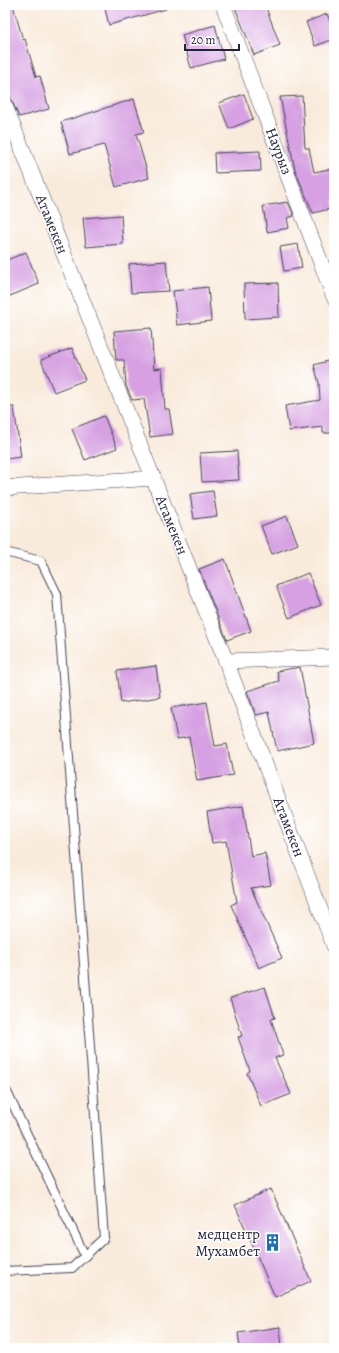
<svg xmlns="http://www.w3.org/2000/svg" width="339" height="1353" font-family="Alegreya,serif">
	<rect width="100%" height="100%" fill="#fff"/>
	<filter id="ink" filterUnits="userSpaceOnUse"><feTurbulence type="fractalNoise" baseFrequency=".025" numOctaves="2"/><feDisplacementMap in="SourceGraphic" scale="8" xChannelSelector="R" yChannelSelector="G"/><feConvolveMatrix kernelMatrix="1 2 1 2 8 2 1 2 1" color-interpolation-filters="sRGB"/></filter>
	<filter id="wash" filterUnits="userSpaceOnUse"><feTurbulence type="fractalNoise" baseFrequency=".012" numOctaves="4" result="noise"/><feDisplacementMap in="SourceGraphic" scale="16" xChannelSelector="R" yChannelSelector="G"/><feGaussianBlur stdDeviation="0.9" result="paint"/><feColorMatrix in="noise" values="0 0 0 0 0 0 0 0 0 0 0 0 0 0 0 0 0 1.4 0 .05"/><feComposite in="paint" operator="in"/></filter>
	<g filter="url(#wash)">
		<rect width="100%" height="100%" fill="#f9ebdc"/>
		<g id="blocks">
			<g fill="#d6a0e2">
				<path d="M 5,5 L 13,5 L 23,40 L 25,39 L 36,77 L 40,76 L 49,109 L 19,117 L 11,99 L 5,79 Z"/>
				<path d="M 104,5 L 166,5 L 166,9 L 109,25 Z"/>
				<path d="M 234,5 L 265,5 L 280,45 L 254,55 Z"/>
				<path d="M 327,14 L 334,31 L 334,39 L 315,46 L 306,22 Z"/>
				<path d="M 215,25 L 224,59 L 191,68 L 182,35 Z"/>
				<path d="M 244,94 L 253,119 L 229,129 L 219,103 Z"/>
				<path d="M 302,96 L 305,148 L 309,148 L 314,172 L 334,168 L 334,208 L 313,213 L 295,170 L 280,97 Z"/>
				<path d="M 134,99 L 144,132 L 136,134 L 149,178 L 116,187 L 104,145 L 70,154 L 61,122 Z"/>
				<path d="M 260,151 L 261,171 L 215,173 L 214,153 Z"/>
				<path d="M 288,202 L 294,216 L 287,218 L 289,228 L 267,232 L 263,206 Z"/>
				<path d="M 121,215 L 123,244 L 86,247 L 83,218 Z"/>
				<path d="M 298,244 L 302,268 L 284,271 L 280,247 Z"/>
				<path d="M 26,252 L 39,284 L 5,298 L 5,261 Z"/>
				<path d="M 166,261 L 169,291 L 131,293 L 129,264 Z"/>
				<path d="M 278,283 L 279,317 L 245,319 L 244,284 Z"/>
				<path d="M 208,287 L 211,321 L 177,325 L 173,291 Z"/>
				<path d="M 151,328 L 154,369 L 162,368 L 165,409 L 169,409 L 173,434 L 150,437 L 144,399 L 132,400 L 126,386 L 124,360 L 116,360 L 114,331 Z"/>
				<path d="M 72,348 L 85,380 L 54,392 L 41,360 Z"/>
				<path d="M 334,359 L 334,433 L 323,433 L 323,427 L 289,431 L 285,406 L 320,400 L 319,383 L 314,365 Z"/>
				<path d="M 5,407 L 14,407 L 21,457 L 5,459 Z"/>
				<path d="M 104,416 L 117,448 L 85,460 L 72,429 Z"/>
				<path d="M 237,451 L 239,480 L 202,482 L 200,453 Z"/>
				<path d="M 213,491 L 217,516 L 194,519 L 190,494 Z"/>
				<path d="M 287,516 L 298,544 L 272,554 L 261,526 Z"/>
				<path d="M 225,559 L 251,631 L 227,640 L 199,569 Z"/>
				<path d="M 308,573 L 321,605 L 289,618 L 276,586 Z"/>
				<path d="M 156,666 L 160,697 L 121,703 L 117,671 Z"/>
				<path d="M 300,667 L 314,743 L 277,751 L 269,712 L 256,715 L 247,691 L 279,681 L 277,671 Z"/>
				<path d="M 207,702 L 215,746 L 227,744 L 233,775 L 197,781 L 189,737 L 177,739 L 171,708 Z"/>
				<path d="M 243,806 L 251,856 L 265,853 L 271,885 L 251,888 L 282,958 L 259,968 L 231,905 L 237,902 L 226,841 L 212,843 L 207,812 Z"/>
				<path d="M 265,987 L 275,1018 L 271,1019 L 283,1055 L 275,1058 L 291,1094 L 261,1106 L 247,1073 L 250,1071 L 238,1037 L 242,1036 L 230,998 Z"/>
				<path d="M 271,1189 L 311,1281 L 275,1297 L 235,1205 Z"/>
				<path d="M 280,1327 L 282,1348 L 240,1348 L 238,1333 Z"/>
			</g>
		</g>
	</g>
	<g filter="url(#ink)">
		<use href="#blocks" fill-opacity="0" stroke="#424053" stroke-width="1"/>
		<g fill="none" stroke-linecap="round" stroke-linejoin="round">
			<defs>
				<g id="lane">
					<path d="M 5,553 L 9,553 L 41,561 L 57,594 L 104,1238 L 72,1268 L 5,1271"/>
					<path d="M 5,1088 L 85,1256"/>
				</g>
				<g id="street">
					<path d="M 223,5 L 334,297"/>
					<path d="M 5,106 L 226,661 L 334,946"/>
					<path d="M 5,488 L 154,478"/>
					<path d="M 226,661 L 334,657"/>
				</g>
			</defs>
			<use href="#lane" stroke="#424053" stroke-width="10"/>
			<use href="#street" stroke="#424053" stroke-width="16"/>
			<use href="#lane" stroke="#fff" stroke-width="8"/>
			<use href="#street" stroke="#fff" stroke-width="15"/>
		</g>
	</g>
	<defs>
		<symbol id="building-bare" viewBox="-9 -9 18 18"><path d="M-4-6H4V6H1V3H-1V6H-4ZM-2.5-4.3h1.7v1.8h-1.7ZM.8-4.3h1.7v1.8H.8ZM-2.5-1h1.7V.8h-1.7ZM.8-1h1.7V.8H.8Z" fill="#1f6fb2" stroke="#fff" stroke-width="2.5" paint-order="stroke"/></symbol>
	</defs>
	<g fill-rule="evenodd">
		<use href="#building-bare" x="260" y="1230" width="25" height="25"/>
	</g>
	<g text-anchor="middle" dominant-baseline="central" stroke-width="3" stroke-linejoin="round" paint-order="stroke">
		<g font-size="15" fill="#22223b" stroke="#fff">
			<text transform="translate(279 151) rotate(69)">Наурыз</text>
			<text transform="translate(52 224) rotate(68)">Атамекен</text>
			<text transform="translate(172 525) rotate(68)">Атамекен</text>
			<text transform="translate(289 827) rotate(69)">Атамекен</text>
		</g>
		<g font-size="15" fill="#22223b" stroke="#fff" text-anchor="end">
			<text x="260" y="1234">медцентр<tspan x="260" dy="17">Мухамбет</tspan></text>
		</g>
	</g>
	<rect width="339" height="1353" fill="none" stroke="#fff" stroke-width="20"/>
	<path d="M185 44v6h54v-6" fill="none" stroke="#22223b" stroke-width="2"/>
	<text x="191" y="44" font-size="12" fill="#22223b" stroke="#ffffff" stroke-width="3" paint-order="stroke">20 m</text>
</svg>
